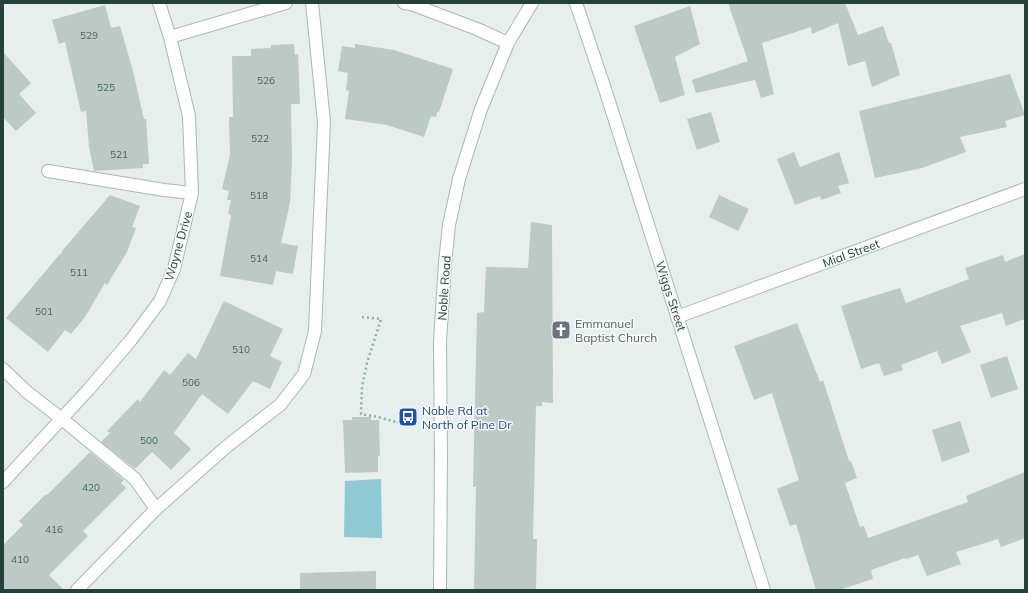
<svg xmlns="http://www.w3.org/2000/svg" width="1028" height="593" font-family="Mulish,sans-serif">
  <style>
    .water { fill: #8ec9d4 }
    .building { fill: #bbcac4 }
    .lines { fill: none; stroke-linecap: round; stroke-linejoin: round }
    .minor-casing { stroke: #a8b8b2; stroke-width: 14 }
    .path { stroke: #86b3a5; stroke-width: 2.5; stroke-dasharray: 2 3; stroke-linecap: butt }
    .minor { stroke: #fff; stroke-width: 12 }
    .labels { text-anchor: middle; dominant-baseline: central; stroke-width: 3; stroke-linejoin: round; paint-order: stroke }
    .number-label { font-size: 10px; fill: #4a645c }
    .street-label { font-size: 12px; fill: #24423a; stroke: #f7fbf9 }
    .worship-label { font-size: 12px; fill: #5b616d; stroke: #f7fbf9; text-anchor: start }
    .transit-label { font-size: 12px; fill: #164399; stroke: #f7fbf9; text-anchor: start }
  </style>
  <rect width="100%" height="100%" fill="#e6efeb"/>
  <path class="water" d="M 381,479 L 382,538 L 344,537 L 345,481 Z"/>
  <path class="building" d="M 728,3 L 845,3 L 858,35 L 883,26 L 889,43 L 891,43 L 900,75 L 872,87 L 865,61 L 848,66 L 838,23 L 812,34 L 811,27 L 762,43 L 774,94 L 761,98 L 755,80 L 696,93 L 692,80 L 748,61 Z
    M 105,5 L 111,28 L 120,26 L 133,71 L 144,119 L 146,119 L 149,164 L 143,164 L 143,168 L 94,171 L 89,147 L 86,111 L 81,112 L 65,42 L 59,44 L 52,20 Z
    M 690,6 L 700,44 L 675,57 L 685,95 L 660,103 L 634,26 Z
    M 294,44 L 295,55 L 298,54 L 300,104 L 291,104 L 292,160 L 290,203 L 281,243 L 298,246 L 293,274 L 276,271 L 273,285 L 220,276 L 231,215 L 228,214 L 231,200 L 227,200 L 229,191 L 222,189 L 230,155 L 229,117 L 233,117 L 232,56 L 251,56 L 251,49 L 271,48 L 271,45 Z
    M 355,44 L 394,50 L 453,69 L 439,112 L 437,112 L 436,117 L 431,116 L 424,137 L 387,125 L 345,119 L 349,91 L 346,90 L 348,73 L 338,71 L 342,46 L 355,48 Z
    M 3,52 L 31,83 L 19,94 L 36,113 L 16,131 L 3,117 Z
    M 1010,74 L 1025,115 L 1005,121 L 1007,127 L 960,137 L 966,152 L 922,168 L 875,178 L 859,111 Z
    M 711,112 L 720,142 L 697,150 L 687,119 Z
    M 794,152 L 800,167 L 839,152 L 849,183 L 838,186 L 841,193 L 821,200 L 820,196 L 795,205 L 777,159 Z
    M 110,195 L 140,206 L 132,227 L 136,228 L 127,252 L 107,285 L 105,283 L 85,317 L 71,334 L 65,330 L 48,352 L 6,318 L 60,254 L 61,255 L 62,251 Z
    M 719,195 L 749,209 L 738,231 L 709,217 Z
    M 531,222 L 552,225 L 553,403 L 542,402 L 542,406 L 536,406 L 533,539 L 537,539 L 536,590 L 474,590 L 476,487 L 473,487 L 477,313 L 484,312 L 486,267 L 528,268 Z
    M 1025,254 L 1025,319 L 1006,326 L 1002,313 L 960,326 L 971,352 L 942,364 L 937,351 L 901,365 L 903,370 L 884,376 L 879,363 L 861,369 L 841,306 L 900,288 L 906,303 L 969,279 L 965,268 L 1003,255 L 1005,262 Z
    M 224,301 L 283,329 L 270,356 L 282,362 L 270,389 L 253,381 L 228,414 L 202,394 L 174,433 L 191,449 L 171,470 L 152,452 L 135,469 L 101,442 L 110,433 L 107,431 L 138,399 L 140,402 L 164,370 L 170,375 L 188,353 L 196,359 Z
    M 797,323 L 820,382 L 823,380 L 849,461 L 851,461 L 857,478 L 845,483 L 860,527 L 864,526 L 868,538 L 968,502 L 966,496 L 1025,472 L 1025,538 L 1001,547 L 998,539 L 956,552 L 961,564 L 927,576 L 918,555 L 906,559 L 905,558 L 871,570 L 873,579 L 839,590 L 816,590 L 796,524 L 790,526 L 777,489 L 799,480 L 772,393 L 754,400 L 734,346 Z
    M 1007,356 L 1018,389 L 991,398 L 980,365 Z
    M 352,417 L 371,417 L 371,420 L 379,420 L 380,456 L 378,456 L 378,472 L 345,473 L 343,420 L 352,420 Z
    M 960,421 L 970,452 L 942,462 L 932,430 Z
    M 90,452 L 124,480 L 121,483 L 126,488 L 83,531 L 88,536 L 49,575 L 64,590 L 3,590 L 3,545 L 23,525 L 19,521 L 46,494 L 47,495 Z
    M 376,571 L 376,590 L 300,590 L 300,573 Z"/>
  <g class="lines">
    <g class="minor-casing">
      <path id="minor" d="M 404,3 L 411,4 L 477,29 L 508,43
        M 576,3 L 605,89 L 764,590
        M 170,37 L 286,3
        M 48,171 L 164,190 L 192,193
        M 677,317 L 1025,189
        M 3,369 L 27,392 L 62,419 L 135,479 L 156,509
        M 3,482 L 89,389 L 131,340 L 160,301 L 174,269 L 192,193 L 189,116 L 170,37 L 159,3
        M 77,590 L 156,509 L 226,447 L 280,405 L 304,374 L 315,331 L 324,122 L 312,3
        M 440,590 L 441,455 L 440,342 L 445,263 L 449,225 L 459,179 L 481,109 L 508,43 L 532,3"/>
    </g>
    <path class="path" d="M 362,317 L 381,319 L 367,363 L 362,387 L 361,414 L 378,417 L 392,421 L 418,424"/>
    <use href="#minor" class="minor"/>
  </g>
  <defs>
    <g id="church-square" transform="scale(1)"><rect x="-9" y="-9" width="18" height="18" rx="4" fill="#6b7280" stroke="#f7fbf9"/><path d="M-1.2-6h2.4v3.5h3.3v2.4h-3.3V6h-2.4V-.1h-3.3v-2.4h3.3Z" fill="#fff"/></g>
    <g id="bus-square" transform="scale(1)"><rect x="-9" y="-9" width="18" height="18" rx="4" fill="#1a4fb4" stroke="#f7fbf9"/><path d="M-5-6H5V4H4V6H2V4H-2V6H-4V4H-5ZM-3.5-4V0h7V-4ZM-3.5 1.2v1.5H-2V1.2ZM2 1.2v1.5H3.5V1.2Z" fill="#fff"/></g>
  </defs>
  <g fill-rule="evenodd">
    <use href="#church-square" x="561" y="330"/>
    <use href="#bus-square" x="408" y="417"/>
  </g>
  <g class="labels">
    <g class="number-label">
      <text x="89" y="35">529</text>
      <text x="266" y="80">526</text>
      <text x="106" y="87">525</text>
      <text x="260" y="138">522</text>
      <text x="119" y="154">521</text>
      <text x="259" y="195">518</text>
      <text x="259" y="258">514</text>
      <text x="79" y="272">511</text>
      <text x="44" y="311">501</text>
      <text x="241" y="349">510</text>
      <text x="191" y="382">506</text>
      <text x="149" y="440">500</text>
      <text x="91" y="487">420</text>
      <text x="54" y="529">416</text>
      <text x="20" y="559">410</text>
    </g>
    <g class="street-label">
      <text transform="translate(178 246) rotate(-74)">Wayne Drive</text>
      <text transform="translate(851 253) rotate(-20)">Mial Street</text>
      <text transform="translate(444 288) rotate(-86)">Noble Road</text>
      <text transform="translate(671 296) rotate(72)">Wiggs Street</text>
    </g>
    <g class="worship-label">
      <text x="575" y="323">Emmanuel<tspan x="575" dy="14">Baptist Church</tspan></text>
    </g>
    <g class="transit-label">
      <text x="422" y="410">Noble Rd at<tspan x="422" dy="14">North of Pine Dr</tspan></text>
    </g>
  </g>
  <rect width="1028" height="593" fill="none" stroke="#24423a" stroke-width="8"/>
</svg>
